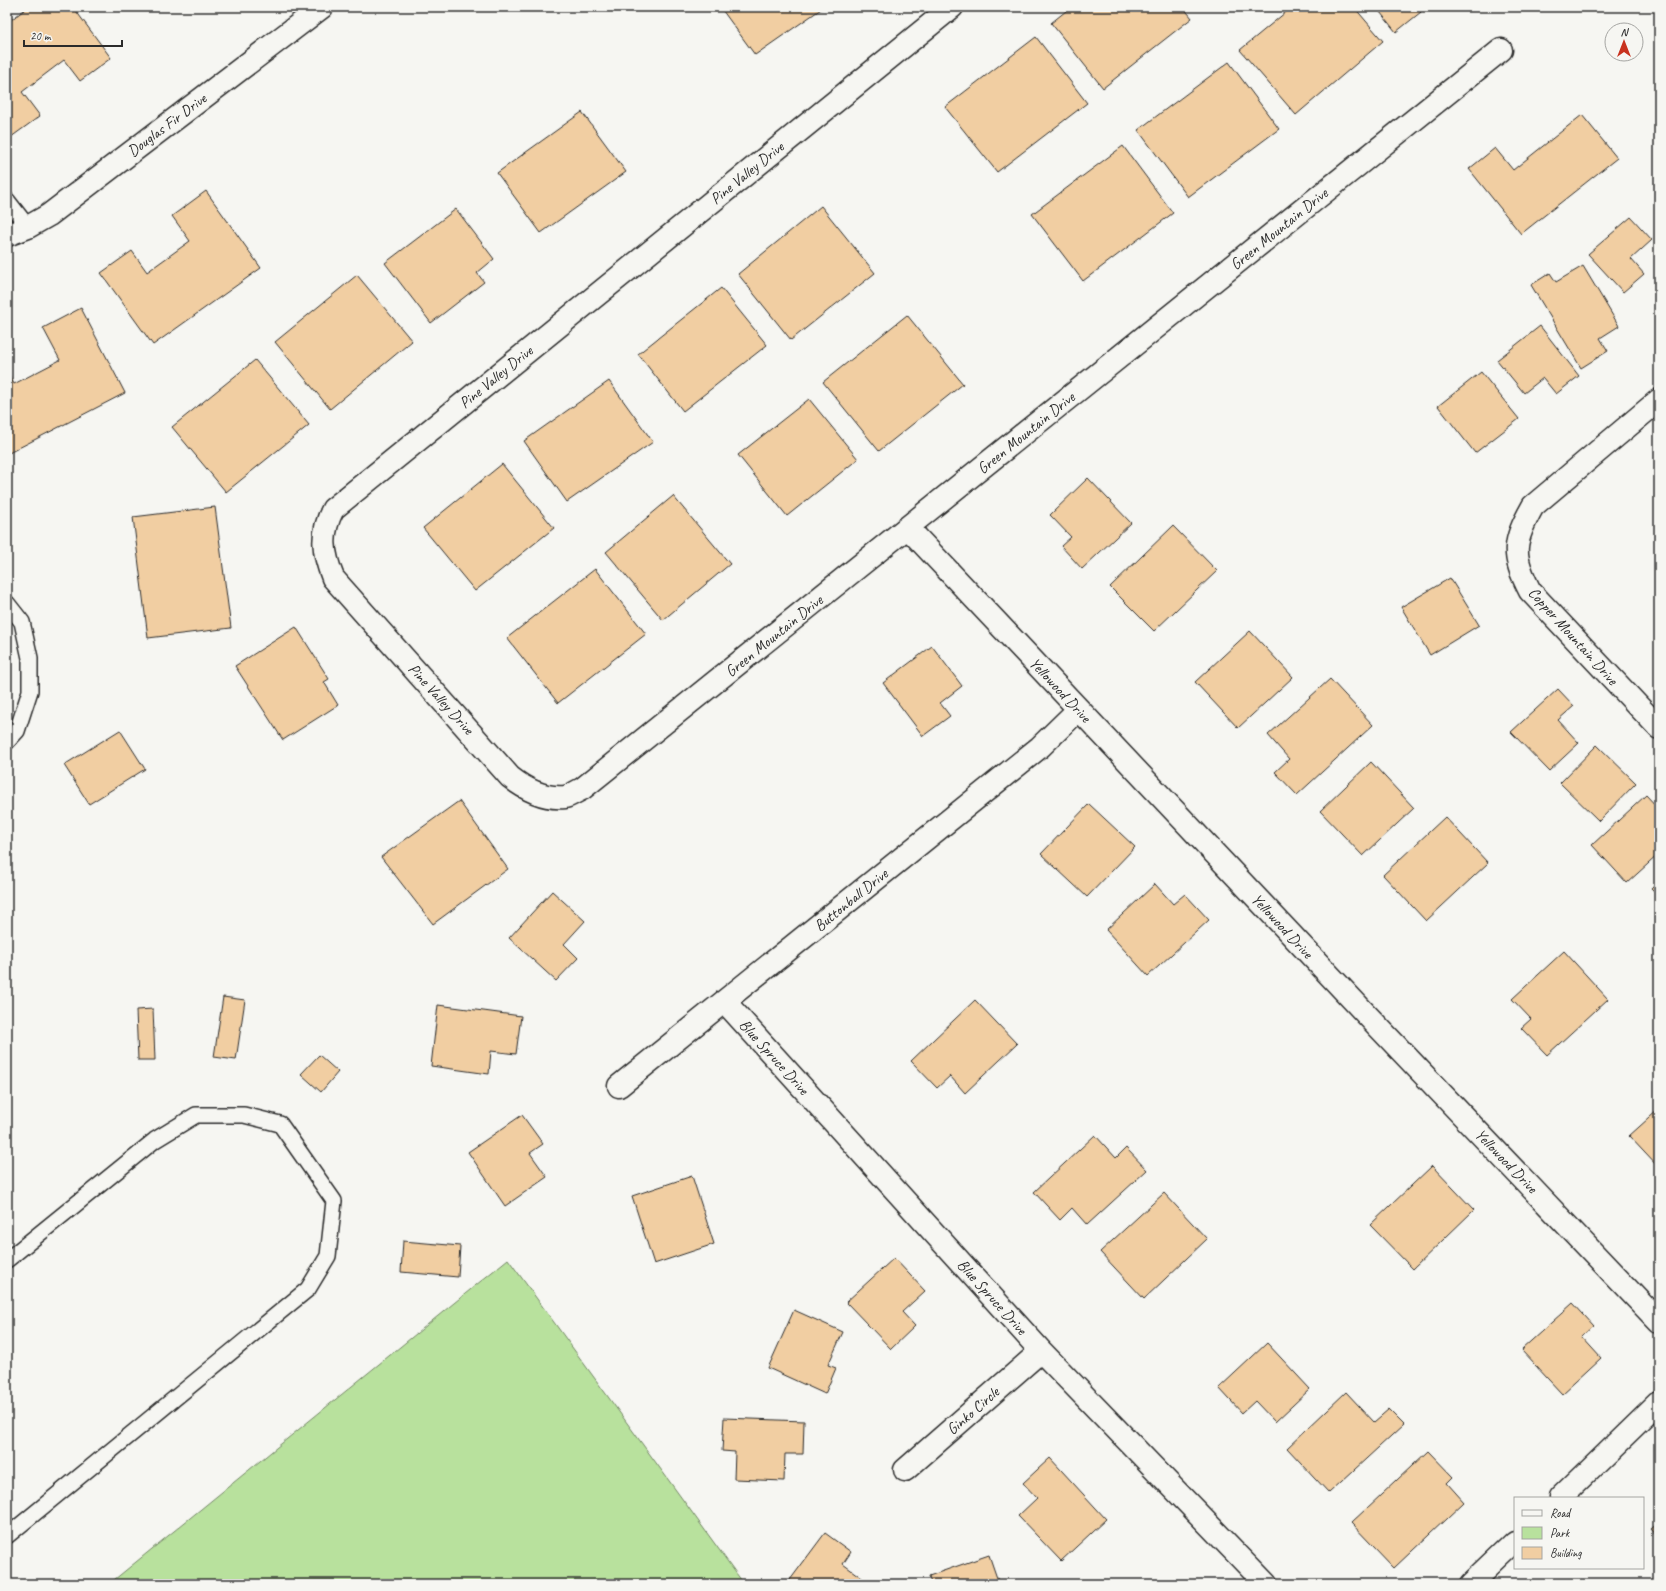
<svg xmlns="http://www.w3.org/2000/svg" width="1666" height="1591" font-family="Caveat,sans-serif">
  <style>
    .green { fill: #b8e19d; stroke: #728664 }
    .building { fill: #f1cea2; stroke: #2b2b2b }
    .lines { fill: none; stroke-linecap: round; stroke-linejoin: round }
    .service-casing { stroke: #2b2b2b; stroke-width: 18 }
    .minor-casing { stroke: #2b2b2b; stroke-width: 25 }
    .service { stroke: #f6f6f2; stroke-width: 15 }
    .minor { stroke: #f6f6f2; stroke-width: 22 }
    .labels { text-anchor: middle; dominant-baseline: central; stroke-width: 3; stroke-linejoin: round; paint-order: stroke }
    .street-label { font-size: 16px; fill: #2b2b2b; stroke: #f6f6f2 }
  </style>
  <rect width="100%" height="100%" fill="#f6f6f2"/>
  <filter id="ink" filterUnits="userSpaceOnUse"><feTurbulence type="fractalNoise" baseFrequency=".025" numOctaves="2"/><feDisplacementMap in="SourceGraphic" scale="8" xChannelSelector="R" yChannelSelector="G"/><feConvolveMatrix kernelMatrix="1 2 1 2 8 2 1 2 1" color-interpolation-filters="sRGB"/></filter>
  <g filter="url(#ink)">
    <path class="green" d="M 508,1259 L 744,1584 L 109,1584 Z"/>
    <path class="building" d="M 28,7 L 73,7 L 111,58 L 80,81 L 64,60 L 22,92 L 40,116 L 7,140 L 7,23 Z
      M 720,7 L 824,7 L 755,55 Z
      M 1071,7 L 1183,7 L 1192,18 L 1103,88 L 1051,23 Z
      M 1292,7 L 1354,7 L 1383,41 L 1296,115 L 1240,50 Z
      M 1376,7 L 1416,7 L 1421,12 L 1396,32 Z
      M 1036,37 L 1087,103 L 997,172 L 945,107 Z
      M 1229,62 L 1279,129 L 1188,197 L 1138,130 Z
      M 582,112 L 626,172 L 541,233 L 497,173 Z
      M 1582,115 L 1617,158 L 1521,234 L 1469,169 L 1495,148 L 1513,170 Z
      M 1123,146 L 1173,213 L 1083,281 L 1032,214 Z
      M 206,191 L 261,268 L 153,345 L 101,273 L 132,251 L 147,272 L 190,241 L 172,216 Z
      M 821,206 L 875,273 L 791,340 L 738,274 Z
      M 456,209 L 494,259 L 477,273 L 484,282 L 431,323 L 385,263 Z
      M 1631,217 L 1652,240 L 1631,259 L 1644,274 L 1623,292 L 1588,254 Z
      M 1583,266 L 1619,326 L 1600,338 L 1608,351 L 1581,368 L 1531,285 L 1550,273 L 1556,282 Z
      M 357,275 L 412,341 L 330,409 L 275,342 Z
      M 721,288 L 767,345 L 683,411 L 638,354 Z
      M 81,308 L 125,393 L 7,454 L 7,371 L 14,384 L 60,360 L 43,328 Z
      M 907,315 L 963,384 L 879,451 L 823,382 Z
      M 1540,326 L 1579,376 L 1556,394 L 1543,378 L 1524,393 L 1497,360 Z
      M 255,360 L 309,425 L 226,492 L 172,427 Z
      M 1481,372 L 1519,419 L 1475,453 L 1438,406 Z
      M 609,381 L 653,442 L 567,502 L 524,441 Z
      M 809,399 L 858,459 L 787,516 L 738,455 Z
      M 502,464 L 554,528 L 475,591 L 423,528 Z
      M 1088,478 L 1131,523 L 1082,569 L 1061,546 L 1071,537 L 1050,515 Z
      M 673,496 L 730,564 L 663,620 L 606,552 Z
      M 215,507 L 231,628 L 148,638 L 133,517 Z
      M 1173,526 L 1217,571 L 1154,631 L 1110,587 Z
      M 595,569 L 646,634 L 558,703 L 507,638 Z
      M 1450,578 L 1479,625 L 1430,655 L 1401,607 Z
      M 296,627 L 329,679 L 324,682 L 338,705 L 283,740 L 235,666 Z
      M 1250,631 L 1293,677 L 1238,728 L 1195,682 Z
      M 932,646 L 962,686 L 940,703 L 950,716 L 923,736 L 883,683 Z
      M 1330,679 L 1373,725 L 1297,795 L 1275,772 L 1289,759 L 1268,735 Z
      M 1558,689 L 1574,706 L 1558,720 L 1579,743 L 1549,771 L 1511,732 Z
      M 120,730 L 145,769 L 89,804 L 64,765 Z
      M 1597,745 L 1636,783 L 1599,821 L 1560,783 Z
      M 1371,762 L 1414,808 L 1363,856 L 1320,811 Z
      M 1646,795 L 1659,809 L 1659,854 L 1627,883 L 1592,845 Z
      M 459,801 L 508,869 L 433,924 L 381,857 Z
      M 1089,804 L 1135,847 L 1087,897 L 1041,854 Z
      M 1445,817 L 1488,863 L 1426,921 L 1383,875 Z
      M 1659,881 L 1659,897 L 1651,889 Z
      M 1155,884 L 1173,904 L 1185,894 L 1209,920 L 1148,976 L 1106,930 Z
      M 552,891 L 585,921 L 564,944 L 578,958 L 556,981 L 509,938 Z
      M 1564,951 L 1608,999 L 1547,1055 L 1521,1028 L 1531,1019 L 1512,999 Z
      M 223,997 L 245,1000 L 236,1060 L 214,1057 Z
      M 975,1000 L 1017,1044 L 965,1093 L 950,1076 L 937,1088 L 911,1061 Z
      M 438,1005 L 521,1016 L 516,1054 L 491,1051 L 489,1074 L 431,1066 Z
      M 153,1009 L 155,1060 L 138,1060 L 136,1010 Z
      M 319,1055 L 338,1072 L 321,1092 L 301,1074 Z
      M 1659,1109 L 1659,1168 L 1629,1136 Z
      M 522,1115 L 543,1144 L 530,1153 L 547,1177 L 505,1206 L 468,1152 Z
      M 1095,1135 L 1116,1158 L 1126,1148 L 1147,1170 L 1087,1225 L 1072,1208 L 1060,1220 L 1034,1192 Z
      M 1432,1166 L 1474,1210 L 1413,1269 L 1370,1225 Z
      M 692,1176 L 714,1244 L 654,1264 L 632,1196 Z
      M 1164,1193 L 1207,1239 L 1144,1299 L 1100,1252 Z
      M 403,1241 L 460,1246 L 458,1277 L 401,1272 Z
      M 894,1258 L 925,1291 L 902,1312 L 915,1326 L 891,1349 L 846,1302 Z
      M 1573,1303 L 1593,1325 L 1581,1336 L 1601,1358 L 1562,1394 L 1521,1350 Z
      M 794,1310 L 843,1332 L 828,1365 L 836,1368 L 825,1394 L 768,1368 Z
      M 1267,1343 L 1310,1389 L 1275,1422 L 1255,1401 L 1242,1413 L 1219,1388 Z
      M 1346,1392 L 1374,1422 L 1389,1409 L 1404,1424 L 1329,1493 L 1287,1448 Z
      M 724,1418 L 804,1421 L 803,1454 L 785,1454 L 784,1481 L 734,1479 L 735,1452 L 722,1451 Z
      M 1428,1451 L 1453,1477 L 1447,1483 L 1464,1502 L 1394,1568 L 1351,1523 Z
      M 1050,1458 L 1106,1519 L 1061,1561 L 1018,1516 L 1037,1498 L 1023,1483 Z
      M 1659,1522 L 1659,1536 L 1652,1528 Z
      M 825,1533 L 851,1552 L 843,1564 L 866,1581 L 864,1584 L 787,1584 Z
      M 989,1555 L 999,1584 L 931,1584 L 929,1576 Z"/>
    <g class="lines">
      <g class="service-casing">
        <path id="service" d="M 7,200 L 28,227
          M 7,603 L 22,622 L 30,658 L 30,691 L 17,731 L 7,742
          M 7,1260 L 155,1140 L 196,1115 L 244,1115 L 280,1124 L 334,1201 L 328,1256 L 308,1289 L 7,1536"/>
      </g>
      <g class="minor-casing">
        <path id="minor" d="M 952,7 L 333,509 C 320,534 323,553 333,578 L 510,777 C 525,789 545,799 565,797 C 570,796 577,791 582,789 L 1501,50
          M 7,235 L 28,227 L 49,215 L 322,7
          M 1659,400 L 1533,506 C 1513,542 1511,554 1530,591 L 1659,728
          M 908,528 L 1366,1014 L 1659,1322
          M 725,1002 L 1041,1351 L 1266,1584
          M 619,1086 L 1040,747 L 1078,710
          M 905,1470 L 1041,1351
          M 1560,1498 L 1659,1402
          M 1470,1584 L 1515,1541"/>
      </g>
      <use href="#service" class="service"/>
      <use href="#minor" class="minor"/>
    </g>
  </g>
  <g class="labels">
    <g class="street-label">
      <text transform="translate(167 125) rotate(-37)">Douglas Fir Drive</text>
      <text transform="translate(747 173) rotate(-39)">Pine Valley Drive</text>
      <text transform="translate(1279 229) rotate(-39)">Green Mountain Drive</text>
      <text transform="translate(496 377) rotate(-39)">Pine Valley Drive</text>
      <text transform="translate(1026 433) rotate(-39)">Green Mountain Drive</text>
      <text transform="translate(774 636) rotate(-39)">Green Mountain Drive</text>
      <text transform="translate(1573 636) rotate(48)">Copper Mountain Drive</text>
      <text transform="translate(1060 690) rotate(47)">Yellowood Drive</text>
      <text transform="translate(441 699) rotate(48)">Pine Valley Drive</text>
      <text transform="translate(851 900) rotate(-39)">Buttonball Drive</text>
      <text transform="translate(1282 926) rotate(47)">Yellowood Drive</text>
      <text transform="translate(774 1057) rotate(48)">Blue Spruce Drive</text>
      <text transform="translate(1506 1161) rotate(46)">Yellowood Drive</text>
      <text transform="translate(992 1297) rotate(48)">Blue Spruce Drive</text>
      <text transform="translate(973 1411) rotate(-41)">Ginko Circle</text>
    </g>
  </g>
  <rect width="1666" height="1591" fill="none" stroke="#f6f6f2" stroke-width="24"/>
  <rect x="12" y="12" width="1642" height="1567" fill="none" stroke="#2b2b2b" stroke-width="1.5" filter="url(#ink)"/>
  <rect x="1514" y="1497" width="130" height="72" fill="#f6f6f2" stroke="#a5a5a2"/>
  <rect x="1522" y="1510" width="20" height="6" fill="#f6f6f2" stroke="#a5a5a2"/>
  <text x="1550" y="1517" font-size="12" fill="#2b2b2b">Road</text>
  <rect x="1522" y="1527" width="20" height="12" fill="#b8e19d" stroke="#a5a5a2"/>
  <text x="1550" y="1537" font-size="12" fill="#2b2b2b">Park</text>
  <rect x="1522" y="1547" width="20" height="12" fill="#f1cea2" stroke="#a5a5a2"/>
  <text x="1550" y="1557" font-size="12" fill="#2b2b2b">Building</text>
  <g transform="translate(1624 42)"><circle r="19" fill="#f6f6f2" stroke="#a5a5a2"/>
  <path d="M0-3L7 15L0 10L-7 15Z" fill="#c8321e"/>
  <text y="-6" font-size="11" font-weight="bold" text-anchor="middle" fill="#2b2b2b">N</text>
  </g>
  <path d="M24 40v6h98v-6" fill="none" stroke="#2b2b2b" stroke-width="2"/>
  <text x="30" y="40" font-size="12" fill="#2b2b2b" stroke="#f6f6f2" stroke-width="3" paint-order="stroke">20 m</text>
</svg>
